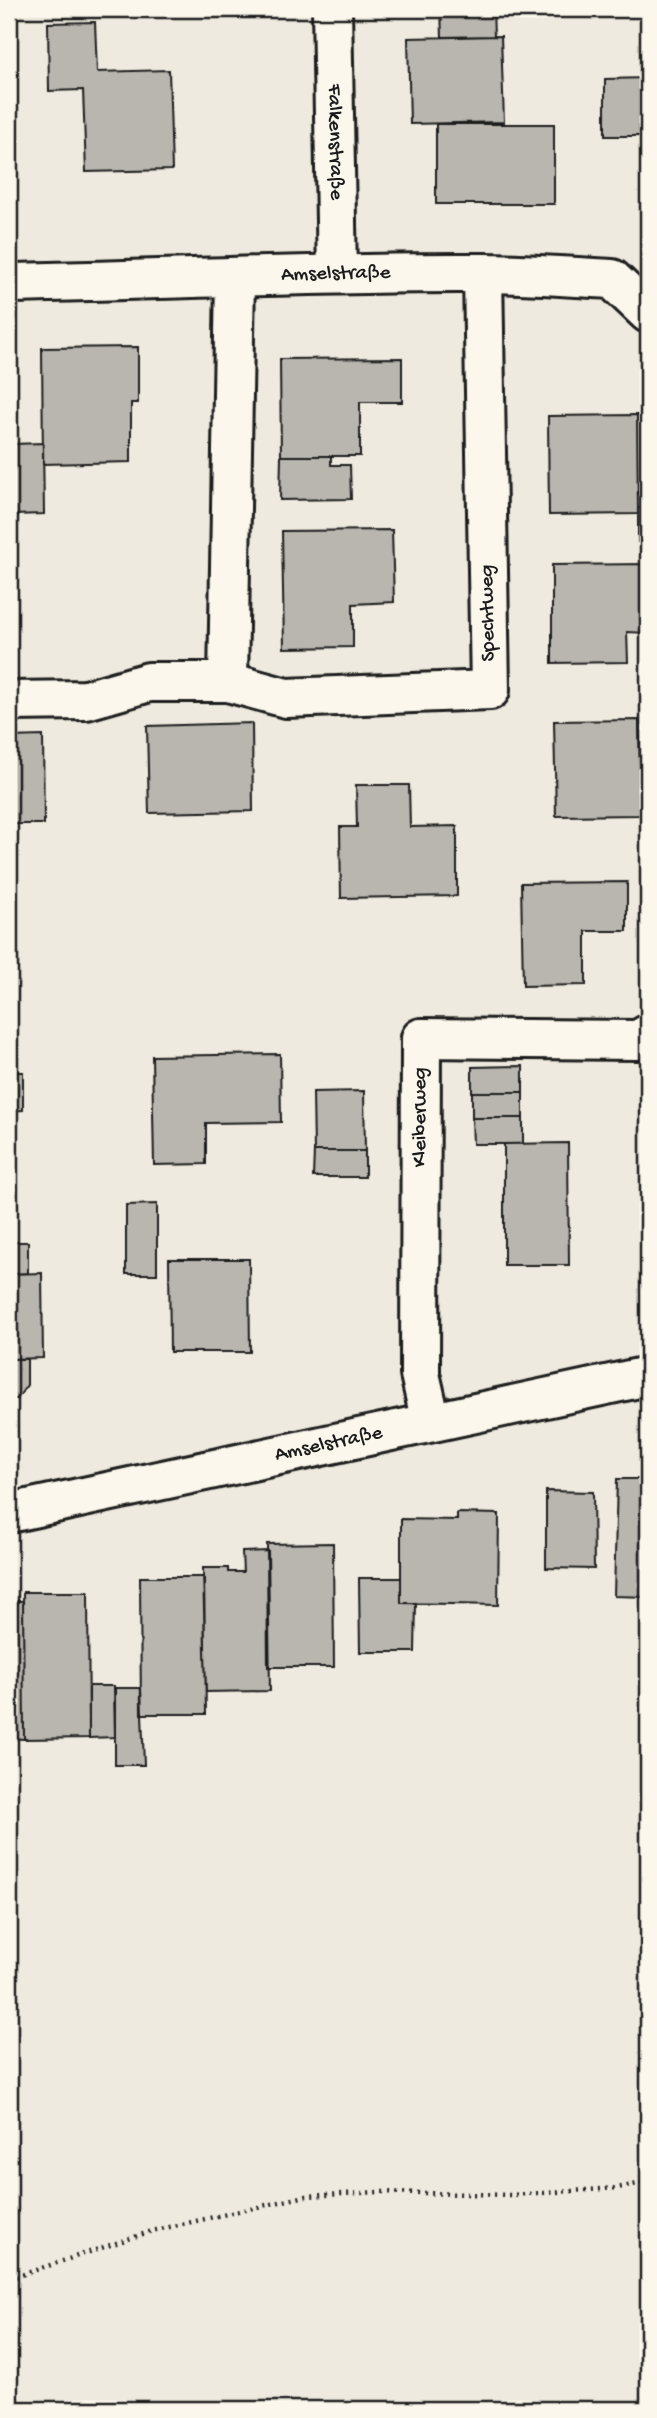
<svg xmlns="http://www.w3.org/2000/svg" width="657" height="2418" font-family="'Gochi Hand',sans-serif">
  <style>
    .building { fill: #b9b6af; stroke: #1c1c1c; stroke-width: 2 }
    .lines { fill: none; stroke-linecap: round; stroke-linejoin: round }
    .minor-casing { stroke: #1c1c1c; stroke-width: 44 }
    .path { stroke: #1c1c1c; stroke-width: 4.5; stroke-dasharray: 2 5; stroke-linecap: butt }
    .minor { stroke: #fbf7ec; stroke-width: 38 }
    .labels { text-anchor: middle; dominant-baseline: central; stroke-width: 7; stroke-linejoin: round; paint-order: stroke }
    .street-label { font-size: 21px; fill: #1c1c1c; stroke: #fbf7ec }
  </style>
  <rect width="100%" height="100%" fill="#eeeadf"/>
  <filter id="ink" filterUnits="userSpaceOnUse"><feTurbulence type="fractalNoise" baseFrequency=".0143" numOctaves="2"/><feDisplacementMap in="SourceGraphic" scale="14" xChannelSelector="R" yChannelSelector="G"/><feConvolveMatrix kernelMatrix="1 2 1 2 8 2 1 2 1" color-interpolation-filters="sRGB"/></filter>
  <g filter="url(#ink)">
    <path class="building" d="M 441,9 L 493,9 L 494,36 L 442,37 Z
      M 95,22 L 97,72 L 169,70 L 172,170 L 86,172 L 83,90 L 49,91 L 48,23 Z
      M 501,36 L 504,122 L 410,124 L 408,38 Z
      M 648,78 L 648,129 L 643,136 L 605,136 L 605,79 Z
      M 436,124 L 554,124 L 554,204 L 436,204 Z
      M 138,347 L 138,403 L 131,403 L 131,462 L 43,464 L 42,348 Z
      M 402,358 L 402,402 L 360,402 L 360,456 L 281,456 L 280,359 Z
      M 637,415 L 638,514 L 549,515 L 548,416 Z
      M 43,443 L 44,514 L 12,515 L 12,444 Z
      M 281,456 L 331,456 L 331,465 L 350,465 L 351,499 L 280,500 Z
      M 9,469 L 12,469 L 12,515 L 9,515 Z
      M 638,508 L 648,508 L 648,542 L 638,542 Z
      M 392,530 L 394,602 L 353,604 L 353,647 L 284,648 L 282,531 Z
      M 648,564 L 648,633 L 627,632 L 628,662 L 552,663 L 552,565 Z
      M 639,720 L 641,815 L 556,816 L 554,721 Z
      M 252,723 L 253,811 L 149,813 L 147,726 Z
      M 43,736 L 44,824 L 9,824 L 9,737 Z
      M 356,785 L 409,785 L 410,827 L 457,826 L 457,896 L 341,898 L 340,827 L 357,827 Z
      M 627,882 L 627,931 L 586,931 L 586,985 L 523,986 L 521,883 Z
      M 280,1054 L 281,1122 L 206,1123 L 206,1164 L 154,1165 L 152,1056 Z
      M 523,1066 L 523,1092 L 472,1092 L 472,1067 Z
      M 9,1072 L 23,1072 L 23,1110 L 9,1111 Z
      M 364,1091 L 365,1151 L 314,1151 L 313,1092 Z
      M 472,1092 L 523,1092 L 523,1118 L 472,1118 Z
      M 472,1118 L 523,1118 L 523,1144 L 473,1144 Z
      M 568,1143 L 569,1265 L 504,1265 L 504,1144 Z
      M 314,1151 L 365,1151 L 365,1177 L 313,1177 Z
      M 157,1204 L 157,1274 L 126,1274 L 126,1205 Z
      M 9,1242 L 28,1242 L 28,1273 L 9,1274 Z
      M 169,1259 L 249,1259 L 250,1352 L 170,1352 Z
      M 42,1273 L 43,1358 L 9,1359 L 9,1274 Z
      M 9,1359 L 27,1359 L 27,1385 L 17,1399 L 9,1399 Z
      M 617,1479 L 648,1479 L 648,1597 L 614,1596 Z
      M 546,1491 L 593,1492 L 594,1569 L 546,1568 Z
      M 457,1513 L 499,1514 L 498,1605 L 401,1603 L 401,1519 L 457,1520 Z
      M 333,1543 L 334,1667 L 268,1667 L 267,1544 Z
      M 268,1551 L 270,1691 L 206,1692 L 203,1568 L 228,1568 L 228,1572 L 243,1572 L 242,1552 Z
      M 140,1577 L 204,1577 L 206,1714 L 141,1714 Z
      M 359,1578 L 401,1578 L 401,1603 L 416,1603 L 415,1652 L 360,1652 Z
      M 23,1592 L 88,1592 L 89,1738 L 24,1739 Z
      M 9,1601 L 23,1601 L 24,1739 L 9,1738 Z
      M 89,1686 L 114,1686 L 115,1737 L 89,1738 Z
      M 115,1688 L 141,1688 L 144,1765 L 115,1765 Z"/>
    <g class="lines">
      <g class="minor-casing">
        <g id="minor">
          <path id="s1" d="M 332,9 L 337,274"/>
          <path id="s2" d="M 9,283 C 166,280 323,272 480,273 C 524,273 568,277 612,279 L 648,313"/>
          <path d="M 228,682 L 235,278"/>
          <path d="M 9,701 L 86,700 L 149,682 L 228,682 L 286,698 L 490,690 L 483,273"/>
          <path id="s3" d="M 431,1422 L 420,1374 L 421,1038 L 638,1040 L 648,1034"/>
          <path id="s4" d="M 9,1513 L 648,1376"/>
        </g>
      </g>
      <path class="path" d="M 9,2279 L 152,2231 L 306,2196 L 379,2192 L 511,2195 L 617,2188 L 648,2182"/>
      <use href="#minor" class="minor"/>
    </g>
  </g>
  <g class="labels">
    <g class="street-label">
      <text stroke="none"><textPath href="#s1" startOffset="133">Falkenstraße</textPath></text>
      <text stroke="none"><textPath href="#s2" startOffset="327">Amselstraße</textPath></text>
      <text transform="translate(489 613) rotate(-91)">Spechtweg</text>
      <text stroke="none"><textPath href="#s3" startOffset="306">Kleiberweg</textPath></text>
      <text stroke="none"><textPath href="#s4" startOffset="327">Amselstraße</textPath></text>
    </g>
  </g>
  <rect width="657" height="2418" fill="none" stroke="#fbf7ec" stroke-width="35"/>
  <rect x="18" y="18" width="622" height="2383" fill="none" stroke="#1c1c1c" stroke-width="2.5" filter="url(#ink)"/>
</svg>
